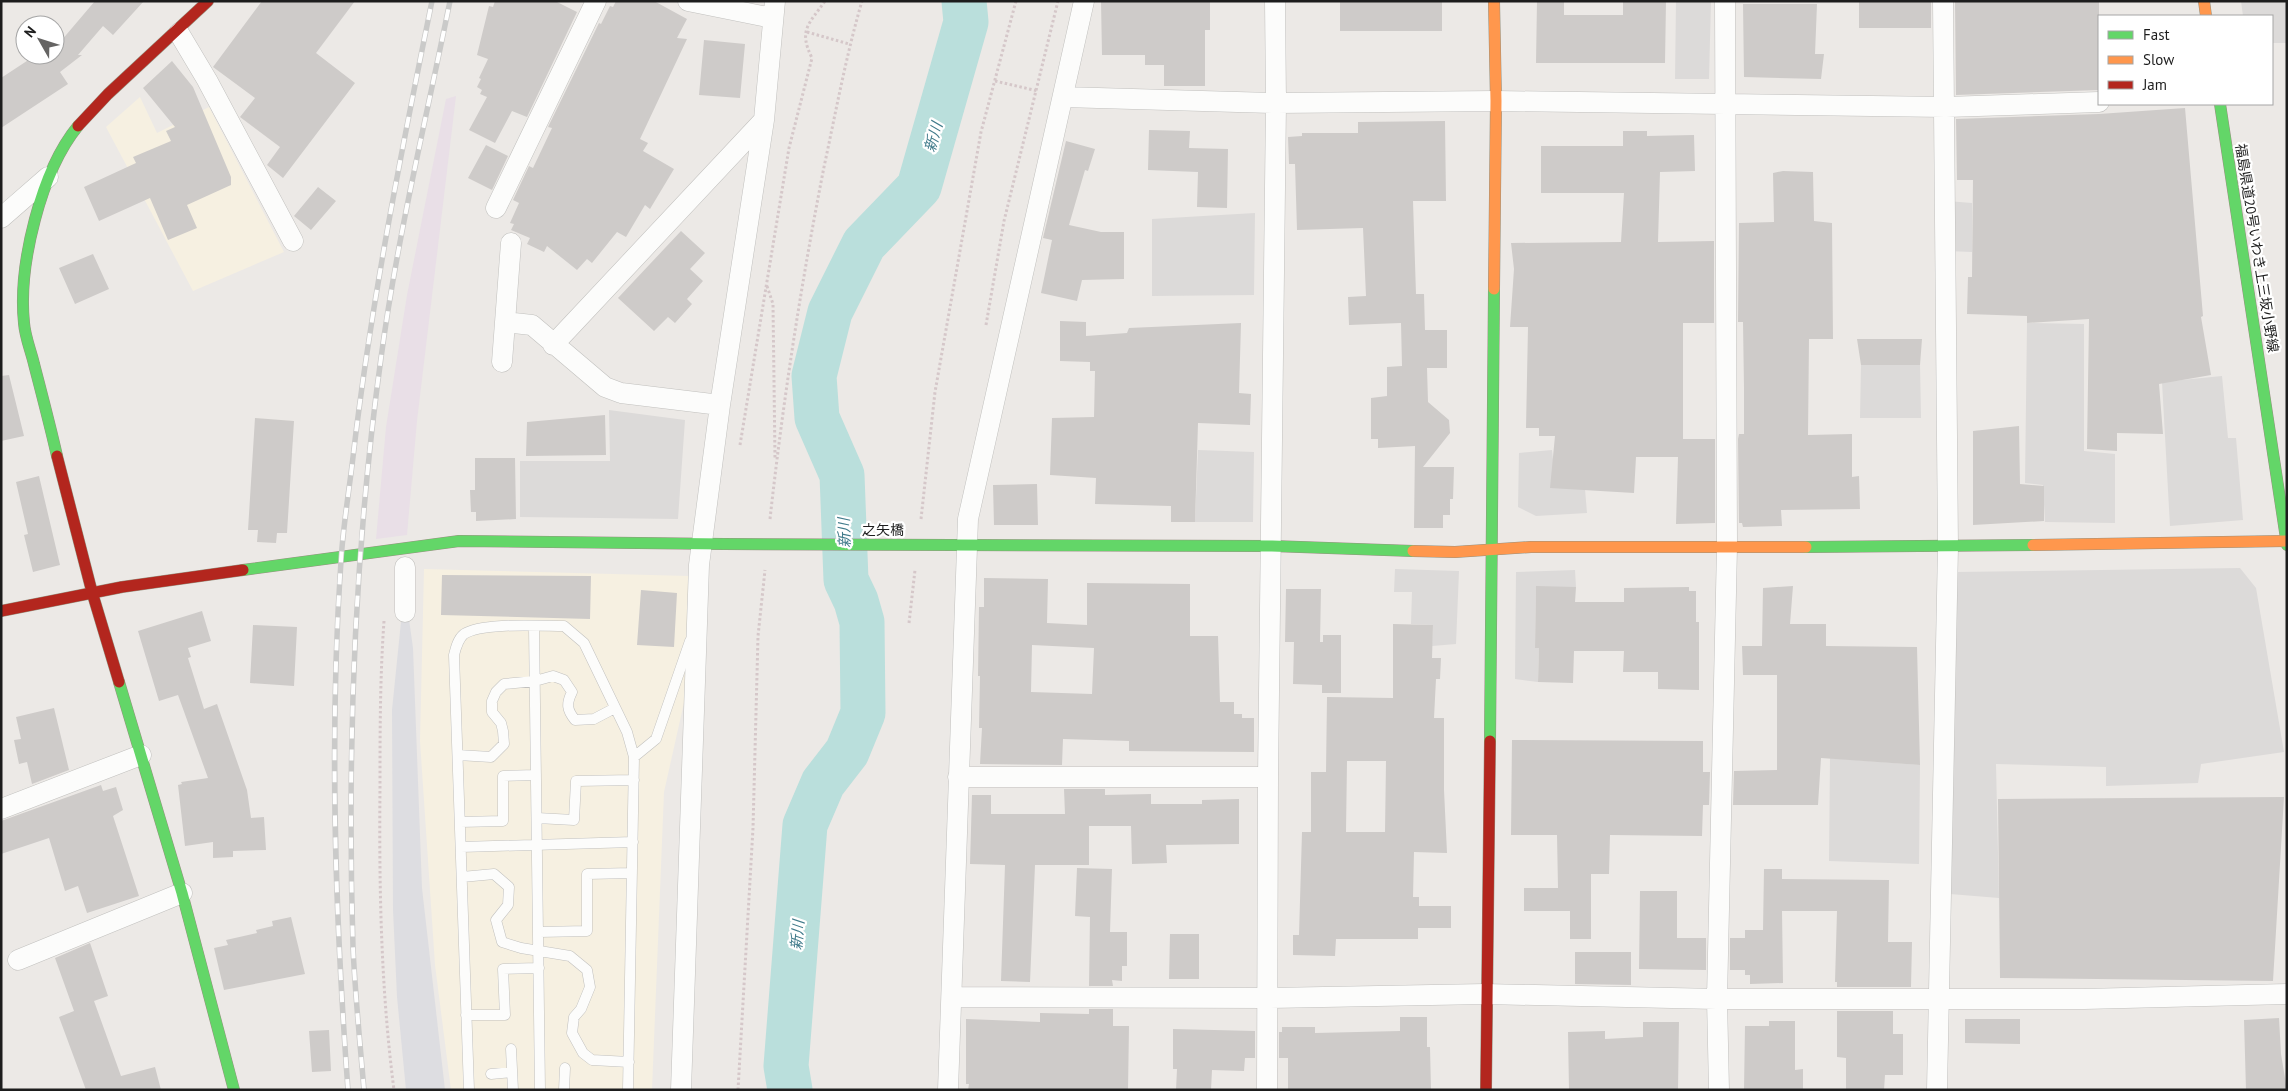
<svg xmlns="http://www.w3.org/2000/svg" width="2288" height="1091" font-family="'PT Sans','Noto Sans JP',sans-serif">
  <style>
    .industrial { fill: #e9dfe7 }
    .education { fill: #f6f0e1 }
    .parking { fill: #dcdad9 }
    .plaza { fill: #dddde1 }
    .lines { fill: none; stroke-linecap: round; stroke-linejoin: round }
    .river { stroke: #badfdc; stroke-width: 45 }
    .building { fill: #cecbc9; fill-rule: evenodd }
    .lane-casing { stroke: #c1c0be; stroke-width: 11 }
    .street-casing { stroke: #c1c0be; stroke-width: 21 }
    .fast-casing { stroke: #96917f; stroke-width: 12 }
    .slow-casing { stroke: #96917f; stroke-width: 12 }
    .jam-casing { stroke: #96917f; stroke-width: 12 }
    .path { stroke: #d5c7c9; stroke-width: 3; stroke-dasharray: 2.5 2.5; stroke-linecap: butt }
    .lane { stroke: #fcfcfb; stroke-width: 10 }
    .street { stroke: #fcfcfb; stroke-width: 20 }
    .fast { stroke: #63d668; stroke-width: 11 }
    .slow { stroke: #ff974d; stroke-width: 11 }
    .jam { stroke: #b3261e; stroke-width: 11 }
    .rail-casing { stroke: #cacac9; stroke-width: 5.5 }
    .rail { stroke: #fff; stroke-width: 4; stroke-dasharray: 11; stroke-linecap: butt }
    .fast-bridge-casing { stroke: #96917f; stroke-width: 12; stroke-linecap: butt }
    .fast-bridge { stroke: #63d668; stroke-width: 11 }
    .labels { text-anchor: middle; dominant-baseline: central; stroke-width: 4.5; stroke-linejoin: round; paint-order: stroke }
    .street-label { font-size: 14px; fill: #1d1d1d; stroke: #fff }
    .water-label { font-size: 15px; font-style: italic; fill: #417b8b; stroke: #fff }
  </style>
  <rect width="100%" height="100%" fill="#ece9e6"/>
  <path class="industrial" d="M 456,96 L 417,421 L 407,535 L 376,539 L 386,427 L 407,295 L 446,99 Z"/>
  <path class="education" d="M 140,97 L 157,133 L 209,107 L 284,252 L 193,291 L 106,127 Z
    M 424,569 L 689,576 L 692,667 L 664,792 L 652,1090 L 451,1090 L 435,965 L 420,741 Z"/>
  <path class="parking" d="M 1676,1 L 1711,1 L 1709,79 L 1675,79 Z
    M 2241,1 L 2287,1 L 2287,43 L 2272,43 L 2272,16 L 2243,16 Z
    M 1947,201 L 1972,203 L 1972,252 L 1947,251 Z
    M 1255,213 L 1254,295 L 1152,296 L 1152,219 Z
    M 2027,323 L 2084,324 L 2084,451 L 2115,454 L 2115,523 L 2045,522 L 2043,485 L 2025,483 Z
    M 1861,365 L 1920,365 L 1921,418 L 1860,418 Z
    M 2222,376 L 2228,438 L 2236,438 L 2243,520 L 2170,526 L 2162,382 Z
    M 609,410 L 685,420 L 678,519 L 520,517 L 520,461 L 610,461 Z
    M 1198,450 L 1254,452 L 1253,522 L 1195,522 Z
    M 1552,450 L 1553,460 L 1585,489 L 1587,513 L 1536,516 L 1518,507 L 1519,453 Z
    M 2240,568 L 2256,588 L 2284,752 L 2201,764 L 2198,783 L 2106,786 L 2106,767 L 1996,764 L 1999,898 L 1950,894 L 1955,572 Z
    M 1395,569 L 1459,571 L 1456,644 L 1432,646 L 1433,625 L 1411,624 L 1412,592 L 1394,592 Z
    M 1575,570 L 1576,587 L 1536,587 L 1535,647 L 1539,648 L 1538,682 L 1515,679 L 1516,572 Z
    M 1830,758 L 1920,765 L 1919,864 L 1829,861 Z"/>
  <path class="plaza" d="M 402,612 L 408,612 L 413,648 L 422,888 L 445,1090 L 406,1090 L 397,997 L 393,910 L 392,710 Z"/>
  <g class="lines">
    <path class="river" d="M 790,1090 L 786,1066 L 805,825 L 823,783 L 847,752 L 863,713 L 862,622 L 856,601 L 846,580 L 842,475 L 817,418 L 814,376 L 830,312 L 864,244 L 919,187 L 966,22 L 964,1"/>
  </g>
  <path class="building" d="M 95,1 L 144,1 L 113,35 L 103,26 L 78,55 L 82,55 L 60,72 L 68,84 L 1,128 L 1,78 L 36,55 L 55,55 L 55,48 Z
    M 262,1 L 355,1 L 316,53 L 355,83 L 283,178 L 267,165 L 280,147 L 240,117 L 255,98 L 213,67 Z
    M 495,1 L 555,1 L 577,12 L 527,117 L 512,111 L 495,143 L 469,130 L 487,97 L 480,94 L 482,90 L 477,87 L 481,79 L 479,78 L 488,59 L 477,55 L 489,6 L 493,7 Z
    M 616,1 L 654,1 L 687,19 L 677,38 L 687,39 L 640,139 L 648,143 L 643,151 L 674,169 L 650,209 L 645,205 L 626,237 L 617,232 L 592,263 L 587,259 L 577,270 L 547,246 L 544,252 L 527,244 L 530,238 L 511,230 L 514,224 L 510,223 L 519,203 L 513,200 L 529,166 L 533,168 L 552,128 L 548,127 L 599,23 L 601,24 L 610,6 L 613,7 Z
    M 1101,1 L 1210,1 L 1210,30 L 1205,30 L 1205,86 L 1164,86 L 1164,65 L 1145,65 L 1145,55 L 1102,55 Z
    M 1340,1 L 1442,1 L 1442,31 L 1340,31 Z
    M 1537,1 L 1564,1 L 1564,15 L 1623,15 L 1623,1 L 1666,1 L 1665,63 L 1536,63 Z
    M 1859,1 L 1931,1 L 1931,28 L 1859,28 Z
    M 1955,1 L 2099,1 L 2099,90 L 1956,95 Z
    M 1743,4 L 1817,4 L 1815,54 L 1824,54 L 1821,79 L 1744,77 Z
    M 704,40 L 745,44 L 740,98 L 699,95 Z
    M 172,61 L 193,87 L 231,177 L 231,185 L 187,205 L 197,228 L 168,240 L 150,198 L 99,221 L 84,187 L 136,163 L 133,157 L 171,141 L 166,131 L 175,127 L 143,88 Z
    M 2185,108 L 2203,316 L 2201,317 L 2211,375 L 2159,384 L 2163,434 L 2117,433 L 2117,451 L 2087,449 L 2089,319 L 2027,323 L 2027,316 L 1967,314 L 1968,277 L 1972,277 L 1973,180 L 1957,180 L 1956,119 L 2099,114 Z
    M 1445,121 L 1446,201 L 1413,201 L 1416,294 L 1424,294 L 1425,330 L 1447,330 L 1447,368 L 1427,368 L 1428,402 L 1449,420 L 1450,433 L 1423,467 L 1454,467 L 1453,499 L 1450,499 L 1450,515 L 1443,515 L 1443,528 L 1414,528 L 1415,446 L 1378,448 L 1378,439 L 1371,439 L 1371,398 L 1387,396 L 1387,367 L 1402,366 L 1401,323 L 1349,325 L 1348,297 L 1366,296 L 1363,228 L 1297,230 L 1295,164 L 1289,164 L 1288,137 L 1302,136 L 1302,133 L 1358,133 L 1358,122 Z
    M 1149,130 L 1190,131 L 1189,148 L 1228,149 L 1227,208 L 1197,207 L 1198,172 L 1148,170 Z
    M 1623,131 L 1647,131 L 1647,136 L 1694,135 L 1695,171 L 1660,172 L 1658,242 L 1714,241 L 1714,323 L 1683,323 L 1683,439 L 1715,439 L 1715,523 L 1676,524 L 1678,457 L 1636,457 L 1634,493 L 1550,488 L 1555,436 L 1539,436 L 1539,428 L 1526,428 L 1528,327 L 1510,327 L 1514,269 L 1511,243 L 1621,242 L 1624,193 L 1541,193 L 1541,146 L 1623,146 Z
    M 1066,141 L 1095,149 L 1088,171 L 1085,170 L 1069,225 L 1101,232 L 1124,232 L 1124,279 L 1082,280 L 1077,301 L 1041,293 L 1052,240 L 1043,238 Z
    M 486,145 L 508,156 L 492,190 L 468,178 Z
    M 1783,171 L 1813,172 L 1814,221 L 1832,223 L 1833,339 L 1809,339 L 1808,435 L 1852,434 L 1852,477 L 1859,476 L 1860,509 L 1781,510 L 1782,526 L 1743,527 L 1742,523 L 1739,523 L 1738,439 L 1739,434 L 1744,434 L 1744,388 L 1743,322 L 1738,322 L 1739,223 L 1774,222 L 1773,173 Z
    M 318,187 L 336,201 L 311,230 L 294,216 Z
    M 681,231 L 705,253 L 690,269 L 703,281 L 687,299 L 692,304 L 675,323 L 668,317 L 654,331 L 618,298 Z
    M 93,254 L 109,289 L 75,304 L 59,268 Z
    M 1060,321 L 1086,322 L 1086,336 L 1127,333 L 1129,328 L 1241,323 L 1239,393 L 1251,394 L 1250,425 L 1198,423 L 1195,522 L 1171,522 L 1171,506 L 1095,504 L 1096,478 L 1050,475 L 1052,418 L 1094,417 L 1095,371 L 1090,371 L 1090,362 L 1060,361 Z
    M 1857,339 L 1922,339 L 1920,365 L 1861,365 Z
    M 9,375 L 24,436 L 1,441 L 1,376 Z
    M 605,415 L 606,455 L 526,456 L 527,422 Z
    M 255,418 L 294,421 L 287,533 L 277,533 L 276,543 L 257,542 L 258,530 L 248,530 Z
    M 2019,426 L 2020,484 L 2044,486 L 2044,521 L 1973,525 L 1973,431 Z
    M 475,458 L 515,458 L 516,519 L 476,521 L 476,512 L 471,512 L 470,490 L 475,490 Z
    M 39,476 L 60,565 L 33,572 L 24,535 L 28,534 L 16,482 Z
    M 1037,484 L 1038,525 L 994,525 L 993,485 Z
    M 442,575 L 591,576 L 590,619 L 441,615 Z
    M 984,578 L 1048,579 L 1047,623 L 1087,625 L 1087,583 L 1190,584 L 1190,636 L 1218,636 L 1220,702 L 1234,702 L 1234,714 L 1242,714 L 1242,718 L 1254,718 L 1254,752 L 1129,751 L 1129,741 L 1063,739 L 1062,765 L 980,764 L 982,728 L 979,728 L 980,676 L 978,676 L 979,607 L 984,607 ZM 1032,645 L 1094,648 L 1092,694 L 1031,692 Z
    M 1536,586 L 1576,587 L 1575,602 L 1624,602 L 1624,588 L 1689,587 L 1689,591 L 1696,591 L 1696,622 L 1699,622 L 1699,690 L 1658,689 L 1658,672 L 1623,672 L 1624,651 L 1574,651 L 1573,683 L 1538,682 L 1539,648 L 1535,648 Z
    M 1793,586 L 1790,624 L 1826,624 L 1826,646 L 1917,647 L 1920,765 L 1821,758 L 1818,805 L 1733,805 L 1734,771 L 1777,770 L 1777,675 L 1743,675 L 1742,646 L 1762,646 L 1763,588 Z
    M 1286,589 L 1321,589 L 1320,642 L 1323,642 L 1323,635 L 1341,635 L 1341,693 L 1322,693 L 1322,685 L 1293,684 L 1294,642 L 1285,642 Z
    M 641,590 L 677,593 L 674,647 L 637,645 Z
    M 202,611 L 211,641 L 188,648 L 191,657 L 188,658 L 204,709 L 217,704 L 247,790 L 251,818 L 264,817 L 266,850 L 233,851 L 233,857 L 213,858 L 213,842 L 185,846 L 178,785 L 182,784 L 181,782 L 208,778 L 178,695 L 159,701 L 138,631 Z
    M 1393,624 L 1433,625 L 1432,658 L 1441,658 L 1440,679 L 1436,679 L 1434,718 L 1444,718 L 1444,790 L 1447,853 L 1414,852 L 1413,897 L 1419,897 L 1419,906 L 1451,906 L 1451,928 L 1418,928 L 1418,939 L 1336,939 L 1335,956 L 1293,955 L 1293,935 L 1299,935 L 1302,832 L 1311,832 L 1311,772 L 1326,772 L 1327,697 L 1393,698 ZM 1347,761 L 1386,761 L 1385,832 L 1346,832 Z
    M 253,625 L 297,627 L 294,686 L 250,683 Z
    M 54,708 L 69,770 L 32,784 L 27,762 L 19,764 L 14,740 L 21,739 L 16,717 Z
    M 1512,740 L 1703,741 L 1703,772 L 1710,772 L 1709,805 L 1703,805 L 1702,836 L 1610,835 L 1609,874 L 1591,874 L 1591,939 L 1570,939 L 1570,911 L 1524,911 L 1524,888 L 1558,888 L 1557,835 L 1511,835 Z
    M 101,785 L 103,791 L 116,787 L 123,810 L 113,816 L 139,896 L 87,913 L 78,886 L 65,891 L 49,838 L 1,854 L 1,821 Z
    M 1064,789 L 1105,789 L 1105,795 L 1151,794 L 1151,804 L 1202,804 L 1202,800 L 1239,799 L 1239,844 L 1166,845 L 1167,863 L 1132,864 L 1131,826 L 1089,826 L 1089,865 L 1035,865 L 1030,982 L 1001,981 L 1005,865 L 970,864 L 972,795 L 991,795 L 991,814 L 1065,814 Z
    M 2284,797 L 2273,981 L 2000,978 L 1998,799 Z
    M 1077,868 L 1112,869 L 1110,932 L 1127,932 L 1127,966 L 1122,966 L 1122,981 L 1112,980 L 1113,986 L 1089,986 L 1090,917 L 1075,916 Z
    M 1764,869 L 1782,869 L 1782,879 L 1889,880 L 1888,942 L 1912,942 L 1911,987 L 1837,987 L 1837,982 L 1835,982 L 1837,911 L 1782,911 L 1783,983 L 1750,984 L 1750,975 L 1745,975 L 1745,970 L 1730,970 L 1730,938 L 1745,938 L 1745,930 L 1763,930 Z
    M 1640,891 L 1677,891 L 1677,938 L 1706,938 L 1706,970 L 1639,969 Z
    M 291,917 L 305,974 L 224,990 L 214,948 L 228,945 L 226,940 L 257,933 L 256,930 L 273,926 L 272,921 Z
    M 1170,934 L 1199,934 L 1199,979 L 1169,979 Z
    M 90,943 L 108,996 L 94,1001 L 121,1076 L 155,1067 L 161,1090 L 86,1090 L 59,1017 L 74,1011 L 55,958 Z
    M 1575,952 L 1631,952 L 1631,985 L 1575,984 Z
    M 1089,1009 L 1113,1009 L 1113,1026 L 1129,1026 L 1128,1090 L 968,1090 L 969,1084 L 966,1084 L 966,1019 L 1040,1022 L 1040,1013 L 1089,1014 Z
    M 1837,1011 L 1893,1011 L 1893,1034 L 1903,1034 L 1903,1075 L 1885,1075 L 1884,1090 L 1846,1090 L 1846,1058 L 1837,1057 Z
    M 1400,1017 L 1427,1017 L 1427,1047 L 1430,1047 L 1431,1090 L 1288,1090 L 1288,1058 L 1279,1058 L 1279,1032 L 1282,1032 L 1282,1027 L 1315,1027 L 1315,1033 L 1400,1031 Z
    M 2279,1018 L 2281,1054 L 2287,1090 L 2246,1090 L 2244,1020 Z
    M 1965,1019 L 2020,1019 L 2020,1044 L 1965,1043 Z
    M 1769,1021 L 1795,1021 L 1795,1070 L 1803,1069 L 1803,1090 L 1744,1090 L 1745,1026 L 1769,1026 Z
    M 1643,1022 L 1679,1022 L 1678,1090 L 1569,1090 L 1568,1032 L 1605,1031 L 1605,1039 L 1643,1037 Z
    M 1173,1029 L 1255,1031 L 1255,1058 L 1245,1058 L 1244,1071 L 1212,1070 L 1211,1090 L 1176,1090 L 1177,1069 L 1173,1069 Z
    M 329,1030 L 331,1071 L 312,1072 L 309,1031 Z"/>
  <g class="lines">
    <g class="lane-casing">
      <path id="lane" d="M 534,627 L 540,1090
        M 458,755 L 491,757 L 504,744 L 503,731 L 501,723 L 492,712 L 492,701 L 496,692 L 504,684 L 535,681 L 553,676 L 564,680 L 572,692 C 566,704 567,710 575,720 L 594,719 L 615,708
        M 634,757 L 656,739 L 690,641
        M 537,818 L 574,820 L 576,781 L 634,780
        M 460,822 L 503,821 L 503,776 L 536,775
        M 461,847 L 633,842
        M 462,877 L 494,874 L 509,887 L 508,905 L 496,920 L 502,942 L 521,948 L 570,956 L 587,970 L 590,987 L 581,1009 L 574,1017 L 572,1033 L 583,1053 L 592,1060 L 629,1062
        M 539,932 L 587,931 L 587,874 L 632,873
        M 466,1015 L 505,1015 L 503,969 L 539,968
        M 511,1049 L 513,1090
        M 491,1074 L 512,1072
        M 469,1090 L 454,655 C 456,647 458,639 464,634 C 482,622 541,626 564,626 L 584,643 L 627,732 L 634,757 L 628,1090
        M 564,1090 L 565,1068"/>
    </g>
    <g class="street-casing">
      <path id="street" d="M 688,1 L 772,18
        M 179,33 L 207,80 L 293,241
        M 1063,97 L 1276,103 L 1496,101 L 1946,107 L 2099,102
        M 496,208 L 596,1
        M 1,218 L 48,177
        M 505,322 L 532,325 L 605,387 L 621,393 L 720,405
        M 553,345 L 764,120
        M 502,362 L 511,243
        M 405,612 L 405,567
        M 958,777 L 1268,777
        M 1,809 L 141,755
        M 18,960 L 182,893
        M 952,997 L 1267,998 L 1485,994 L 1717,999 L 2084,999 L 2287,994
        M 681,1090 L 699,565 L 720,405 L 764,120 L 775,1
        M 948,1090 L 968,519 L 1084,1
        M 1267,1090 L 1268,777 L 1276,103 L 1275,1
        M 1719,1090 L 1717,999 L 1727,547 L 1725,1
        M 1937,1090 L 1948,547 L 1943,1"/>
    </g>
    <g class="fast-casing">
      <path id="fast" d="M 2220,104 L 2287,545
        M 57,456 C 50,425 42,395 34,364 C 31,351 25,337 24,323 C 18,265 41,171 78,126
        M 953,545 L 1272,546 L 1413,551
        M 1806,547 L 2033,545
        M 243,570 L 459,541 L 724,544
        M 119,682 L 182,893 L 234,1090
        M 1490,741 L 1494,289"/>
    </g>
    <g class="slow-casing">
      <path id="slow" d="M 1494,1 L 1496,101 L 1494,289
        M 2204,1 L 2206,16
        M 2033,545 L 2286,541
        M 1413,551 L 1455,552 L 1531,547 L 1806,547"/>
    </g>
    <g class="jam-casing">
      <path id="jam" d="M 78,126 L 108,94 L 208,1
        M 57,456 L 92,592 L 119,682
        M 1,611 L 122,587 L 243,570
        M 1486,1090 L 1490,741"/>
    </g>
    <path class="path" d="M 807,32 L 849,44
      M 995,81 L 1038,91
      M 767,286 L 773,304 L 775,459
      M 986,325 L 1004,221 L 1058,1
      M 740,445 L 789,148 L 812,58 C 798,30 809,24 825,1
      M 770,519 C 783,401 801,284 824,167 C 836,111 846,56 862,1
      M 921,519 L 935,392 L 981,132 L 1016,1
      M 384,621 C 380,677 380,732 380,788 C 379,888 381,990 394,1090
      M 909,623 L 915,570
      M 738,1090 L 753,828 L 758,636 L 765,570"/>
    <use href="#lane" class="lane"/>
    <use href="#street" class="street"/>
    <use href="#fast" class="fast"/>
    <use href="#slow" class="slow"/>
    <use href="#jam" class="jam"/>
    <g class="rail-casing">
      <path id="rail" d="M 348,1090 C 335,914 329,737 341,561 C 343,526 349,492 353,457 C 371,303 401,153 432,1
        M 364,1090 C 360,1042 355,994 353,947 C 347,750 354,553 381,358 C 397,238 426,120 450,1"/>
    </g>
    <use href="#rail" class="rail"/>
    <g class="fast-bridge-casing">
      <path id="fast-bridge" d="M 724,544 L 953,545"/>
    </g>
    <use href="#fast-bridge" class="fast-bridge"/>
  </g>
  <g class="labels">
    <g class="street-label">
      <text transform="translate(2257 248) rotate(81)">福島県道20号いわき上三坂小野線</text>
      <text x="883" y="530">之矢橋</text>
    </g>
    <g class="water-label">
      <text transform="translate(933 137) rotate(-74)">新川</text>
      <text transform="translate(844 533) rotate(-92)">新川</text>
      <text transform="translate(797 935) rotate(-85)">新川</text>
    </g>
  </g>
  <rect width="2288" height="1091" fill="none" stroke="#1d1d1d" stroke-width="5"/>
  <rect x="2098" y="15" width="175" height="90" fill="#ffffff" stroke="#a5a5a5"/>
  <rect x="2108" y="31" width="25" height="8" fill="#63d668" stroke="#a5a5a5"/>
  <text x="2143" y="40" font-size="15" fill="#1d1d1d">Fast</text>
  <rect x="2108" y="56" width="25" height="8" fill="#ff974d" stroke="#a5a5a5"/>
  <text x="2143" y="65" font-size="15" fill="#1d1d1d">Slow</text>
  <rect x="2108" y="81" width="25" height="8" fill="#b3261e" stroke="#a5a5a5"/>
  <text x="2143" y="90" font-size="15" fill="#1d1d1d">Jam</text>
  <g transform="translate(40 40) rotate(309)"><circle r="24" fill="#ffffff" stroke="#a5a5a5"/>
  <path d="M0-4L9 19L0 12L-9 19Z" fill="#656463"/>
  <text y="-8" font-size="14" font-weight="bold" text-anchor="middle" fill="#1d1d1d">N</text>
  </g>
</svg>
